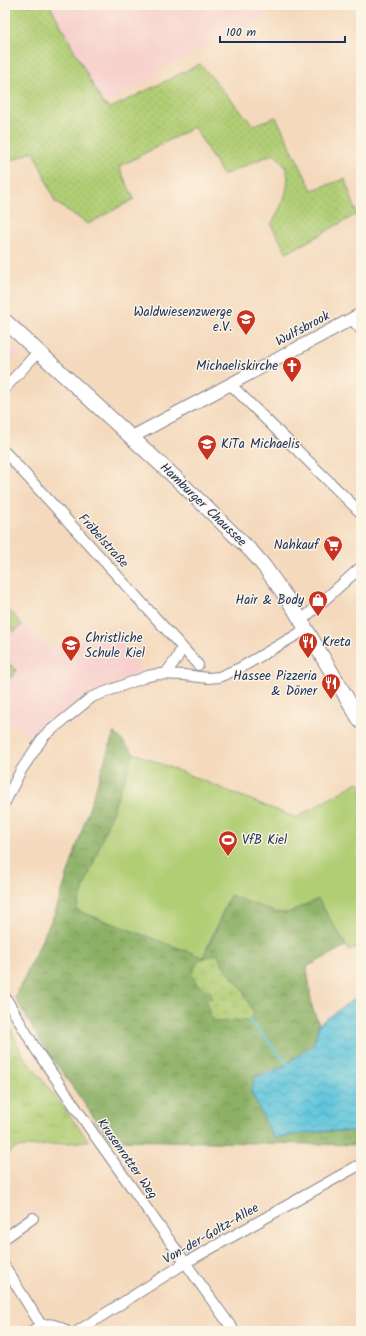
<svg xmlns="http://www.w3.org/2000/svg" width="366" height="1336" font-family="Kalam,sans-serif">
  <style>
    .built { fill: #f7d0cd }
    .grass { fill: url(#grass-dots); stroke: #667e6a }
    .forest { fill: url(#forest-crowns); stroke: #547062 }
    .wetland { fill: url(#wetland-marsh); stroke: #667e6a }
    .park { fill: url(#park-tufts); stroke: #667e6a }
    .pitch { fill: #b1ce75; stroke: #667e6a }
    .water { fill: url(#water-waves); stroke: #3c7a9d }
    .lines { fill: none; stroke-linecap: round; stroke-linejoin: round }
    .stream { stroke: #5ec5dc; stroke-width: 2.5 }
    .minor-casing { stroke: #88848d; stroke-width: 12 }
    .tertiary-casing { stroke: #88848d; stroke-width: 14 }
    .secondary-casing { stroke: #88848d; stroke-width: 16 }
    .minor { stroke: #fff; stroke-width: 10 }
    .tertiary { stroke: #fff; stroke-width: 12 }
    .secondary { stroke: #fff; stroke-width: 14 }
    .labels { text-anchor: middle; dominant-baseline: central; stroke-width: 3; stroke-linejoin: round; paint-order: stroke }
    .poi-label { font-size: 13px; fill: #1b2f5e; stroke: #fcf5e5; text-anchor: end }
    .street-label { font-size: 13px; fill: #1b2f5e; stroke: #fcf5e5 }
  </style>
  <defs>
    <pattern id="grass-dots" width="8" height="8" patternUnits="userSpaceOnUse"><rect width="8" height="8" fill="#b1ce75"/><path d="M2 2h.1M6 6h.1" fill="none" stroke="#98b168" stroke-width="1.8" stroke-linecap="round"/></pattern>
    <pattern id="forest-crowns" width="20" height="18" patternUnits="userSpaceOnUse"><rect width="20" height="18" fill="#8cb166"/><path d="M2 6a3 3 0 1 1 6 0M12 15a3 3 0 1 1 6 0" fill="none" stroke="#729057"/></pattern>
    <pattern id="wetland-marsh" width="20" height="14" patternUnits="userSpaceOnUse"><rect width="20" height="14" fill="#b1ce75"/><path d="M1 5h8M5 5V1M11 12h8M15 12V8" fill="none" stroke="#98b168"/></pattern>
    <pattern id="park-tufts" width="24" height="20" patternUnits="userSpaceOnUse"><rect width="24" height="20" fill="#b1ce75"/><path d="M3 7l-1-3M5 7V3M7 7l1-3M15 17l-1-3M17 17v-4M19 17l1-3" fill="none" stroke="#98b168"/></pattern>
    <pattern id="water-waves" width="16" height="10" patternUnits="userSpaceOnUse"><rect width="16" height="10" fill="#5ec5dc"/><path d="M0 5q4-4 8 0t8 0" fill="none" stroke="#4da0b6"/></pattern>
  </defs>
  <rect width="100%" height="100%" fill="#fcf5e5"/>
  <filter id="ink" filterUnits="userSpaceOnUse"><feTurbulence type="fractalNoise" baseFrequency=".025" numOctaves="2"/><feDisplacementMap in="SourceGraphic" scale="8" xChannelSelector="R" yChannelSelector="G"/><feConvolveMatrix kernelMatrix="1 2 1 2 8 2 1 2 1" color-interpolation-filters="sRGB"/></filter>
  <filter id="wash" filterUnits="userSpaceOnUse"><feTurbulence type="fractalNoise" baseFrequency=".012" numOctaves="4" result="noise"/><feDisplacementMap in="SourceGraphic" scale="16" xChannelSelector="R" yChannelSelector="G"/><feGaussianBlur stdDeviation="0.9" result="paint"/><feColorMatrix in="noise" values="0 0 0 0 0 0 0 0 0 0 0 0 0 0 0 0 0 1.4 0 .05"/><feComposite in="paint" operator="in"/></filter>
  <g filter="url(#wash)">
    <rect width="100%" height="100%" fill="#f4d9bc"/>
    <path class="built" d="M 50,5 L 269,5 L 273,13 L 168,66 L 166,65 L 158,68 L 161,74 L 103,104 Z
      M 5,340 L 20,353 L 5,368 Z
      M 5,601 L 49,650 L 57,642 L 66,652 L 82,636 L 90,644 L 108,628 L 119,636 L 144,672 L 89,693 L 47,725 L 35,739 L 5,718 Z"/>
    <path class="grass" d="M 5,5 L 50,5 L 103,104 L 111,108 L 200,64 L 253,125 L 276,117 L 312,190 L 345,179 L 357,214 L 287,253 L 271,225 C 283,203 301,171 273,154 L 223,175 L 194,127 L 119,167 L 134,199 L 88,224 L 55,202 L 34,151 L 5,163 Z
      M 5,660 L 16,670 L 11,678 L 5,673 Z"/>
    <path class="forest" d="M 114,732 L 134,753 L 76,910 L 203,957 L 218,925 L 230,895 L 275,912 L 287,913 L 318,899 L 346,946 L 307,967 L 312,1007 L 319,1024 L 314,1044 L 281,1068 L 255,1077 L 273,1138 L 322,1131 L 361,1131 L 361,1145 L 110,1140 L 40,1041 L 15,997 L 56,910 Z"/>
    <path class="wetland" d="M 217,954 L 223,965 L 242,989 L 254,1014 L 249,1020 L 215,1022 L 210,1016 L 206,1000 L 212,998 L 211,992 L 198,985 L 191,975 L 199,960 Z"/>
    <path class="park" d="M 5,1017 L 21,1052 L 89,1141 L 15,1148 L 5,1158 Z"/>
    <path class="pitch" d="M 11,612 L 22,625 L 14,632 L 5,621 L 5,617 Z
      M 134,753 L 296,818 L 358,782 L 361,784 L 361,946 L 349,950 L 318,899 L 287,913 L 275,912 L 230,895 L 203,957 L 76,910 Z"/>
    <path class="water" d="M 354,999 L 359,1004 L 361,1002 L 361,1131 L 322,1131 L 273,1138 L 251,1091 L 255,1077 L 281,1068 L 314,1044 L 319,1024 Z"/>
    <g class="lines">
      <path class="stream" d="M 249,1020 L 287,1063"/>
    </g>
  </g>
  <g filter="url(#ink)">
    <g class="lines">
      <g class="minor-casing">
        <path id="minor" d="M 352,319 L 361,330
          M 230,384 L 361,513
          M 5,388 L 39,351
          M 5,452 L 182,647 L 177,658 L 166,673
          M 302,620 L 361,567
          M 182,647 L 198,665
          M 5,802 L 20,772 L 44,736 L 92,697 L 148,676 L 158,674 L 184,675 L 208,678 L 219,677 L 240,668 L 286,641 L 307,629
          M 5,997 L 37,1051 L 95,1136 L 234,1331
          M 5,1238 L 33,1218
          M 5,1267 L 41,1325
          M 32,1331 C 45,1322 53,1322 66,1331
          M 78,1331 L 185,1263 L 361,1164"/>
      </g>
      <g class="tertiary-casing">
        <path id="tertiary" d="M 132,437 L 361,314"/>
      </g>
      <g class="secondary-casing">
        <path id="secondary" d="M 5,321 L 180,482 L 252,552 L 264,566 L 293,607 L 361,722"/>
      </g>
      <use href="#minor" class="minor"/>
      <use href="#tertiary" class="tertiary"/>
      <use href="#secondary" class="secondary"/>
    </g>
  </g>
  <defs>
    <g id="school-pin" transform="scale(1)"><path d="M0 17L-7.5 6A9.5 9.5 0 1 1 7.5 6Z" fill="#c8321e" stroke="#fcf5e5"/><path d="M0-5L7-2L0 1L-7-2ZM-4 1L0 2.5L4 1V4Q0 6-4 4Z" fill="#fff"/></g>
    <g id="church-pin" transform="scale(1)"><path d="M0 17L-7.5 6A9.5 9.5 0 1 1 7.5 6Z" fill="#c8321e" stroke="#fcf5e5"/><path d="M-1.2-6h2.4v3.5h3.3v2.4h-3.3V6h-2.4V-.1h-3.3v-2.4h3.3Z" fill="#fff"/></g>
    <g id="supermarket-pin" transform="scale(1)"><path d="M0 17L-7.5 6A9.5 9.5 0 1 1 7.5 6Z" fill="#c8321e" stroke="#fcf5e5"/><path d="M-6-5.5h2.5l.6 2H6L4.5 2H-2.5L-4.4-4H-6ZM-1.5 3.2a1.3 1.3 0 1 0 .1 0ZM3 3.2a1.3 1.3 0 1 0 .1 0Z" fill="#fff"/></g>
    <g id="shop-pin" transform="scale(1)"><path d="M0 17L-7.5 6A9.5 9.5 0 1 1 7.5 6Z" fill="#c8321e" stroke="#fcf5e5"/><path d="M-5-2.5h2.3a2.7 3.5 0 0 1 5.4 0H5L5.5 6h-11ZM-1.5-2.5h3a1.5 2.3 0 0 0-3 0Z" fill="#fff"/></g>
    <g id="restaurant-pin" transform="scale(1)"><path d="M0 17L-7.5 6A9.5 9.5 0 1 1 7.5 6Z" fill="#c8321e" stroke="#fcf5e5"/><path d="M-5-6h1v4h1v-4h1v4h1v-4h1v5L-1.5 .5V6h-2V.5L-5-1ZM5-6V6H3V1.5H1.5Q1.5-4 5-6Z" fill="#fff"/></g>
    <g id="stadium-pin" transform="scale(1)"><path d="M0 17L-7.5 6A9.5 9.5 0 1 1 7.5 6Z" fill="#c8321e" stroke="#fcf5e5"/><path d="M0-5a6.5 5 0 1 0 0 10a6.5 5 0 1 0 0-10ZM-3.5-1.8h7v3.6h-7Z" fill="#fff"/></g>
  </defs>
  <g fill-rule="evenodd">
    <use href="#school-pin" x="246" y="319"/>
    <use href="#church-pin" x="292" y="366"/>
    <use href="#school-pin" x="207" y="444"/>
    <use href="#supermarket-pin" x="333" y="545"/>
    <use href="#shop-pin" x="318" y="600"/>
    <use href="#restaurant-pin" x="308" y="642"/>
    <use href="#school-pin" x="71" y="645"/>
    <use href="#restaurant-pin" x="331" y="683"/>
    <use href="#stadium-pin" x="228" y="840"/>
  </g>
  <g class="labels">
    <g class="poi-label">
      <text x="232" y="312">Waldwiesenzwerge<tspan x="232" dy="15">e.V.</tspan></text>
      <text x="278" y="366">Michaeliskirche</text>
      <text x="221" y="444" text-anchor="start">KiTa Michaelis</text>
      <text x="319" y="545">Nahkauf</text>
      <text x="304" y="600">Hair &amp; Body</text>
      <text x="85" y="638" text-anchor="start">Christliche<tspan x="85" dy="15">Schule Kiel</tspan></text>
      <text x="322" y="642" text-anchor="start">Kreta</text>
      <text x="317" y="676">Hassee Pizzeria<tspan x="317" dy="15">&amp; Döner</tspan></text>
      <text x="242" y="840" text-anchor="start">VfB Kiel</text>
    </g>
    <g class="street-label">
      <text transform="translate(303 329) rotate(-28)">Wulfsbrook</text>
      <text transform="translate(203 505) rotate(44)">Hamburger Chaussee</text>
      <text transform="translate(103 541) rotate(48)">Fröbelstraße</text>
      <text transform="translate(127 1159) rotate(55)">Krusenrotter Weg</text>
      <text transform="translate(211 1234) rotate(-30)">Von-der-Goltz-Allee</text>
    </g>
  </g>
  <rect width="366" height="1336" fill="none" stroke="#fcf5e5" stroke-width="20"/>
  <path d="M220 36v6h125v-6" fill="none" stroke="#1b2f5e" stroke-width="2"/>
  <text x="226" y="36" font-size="12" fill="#1b2f5e" stroke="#fcf5e5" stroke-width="3" paint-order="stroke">100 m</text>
</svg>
